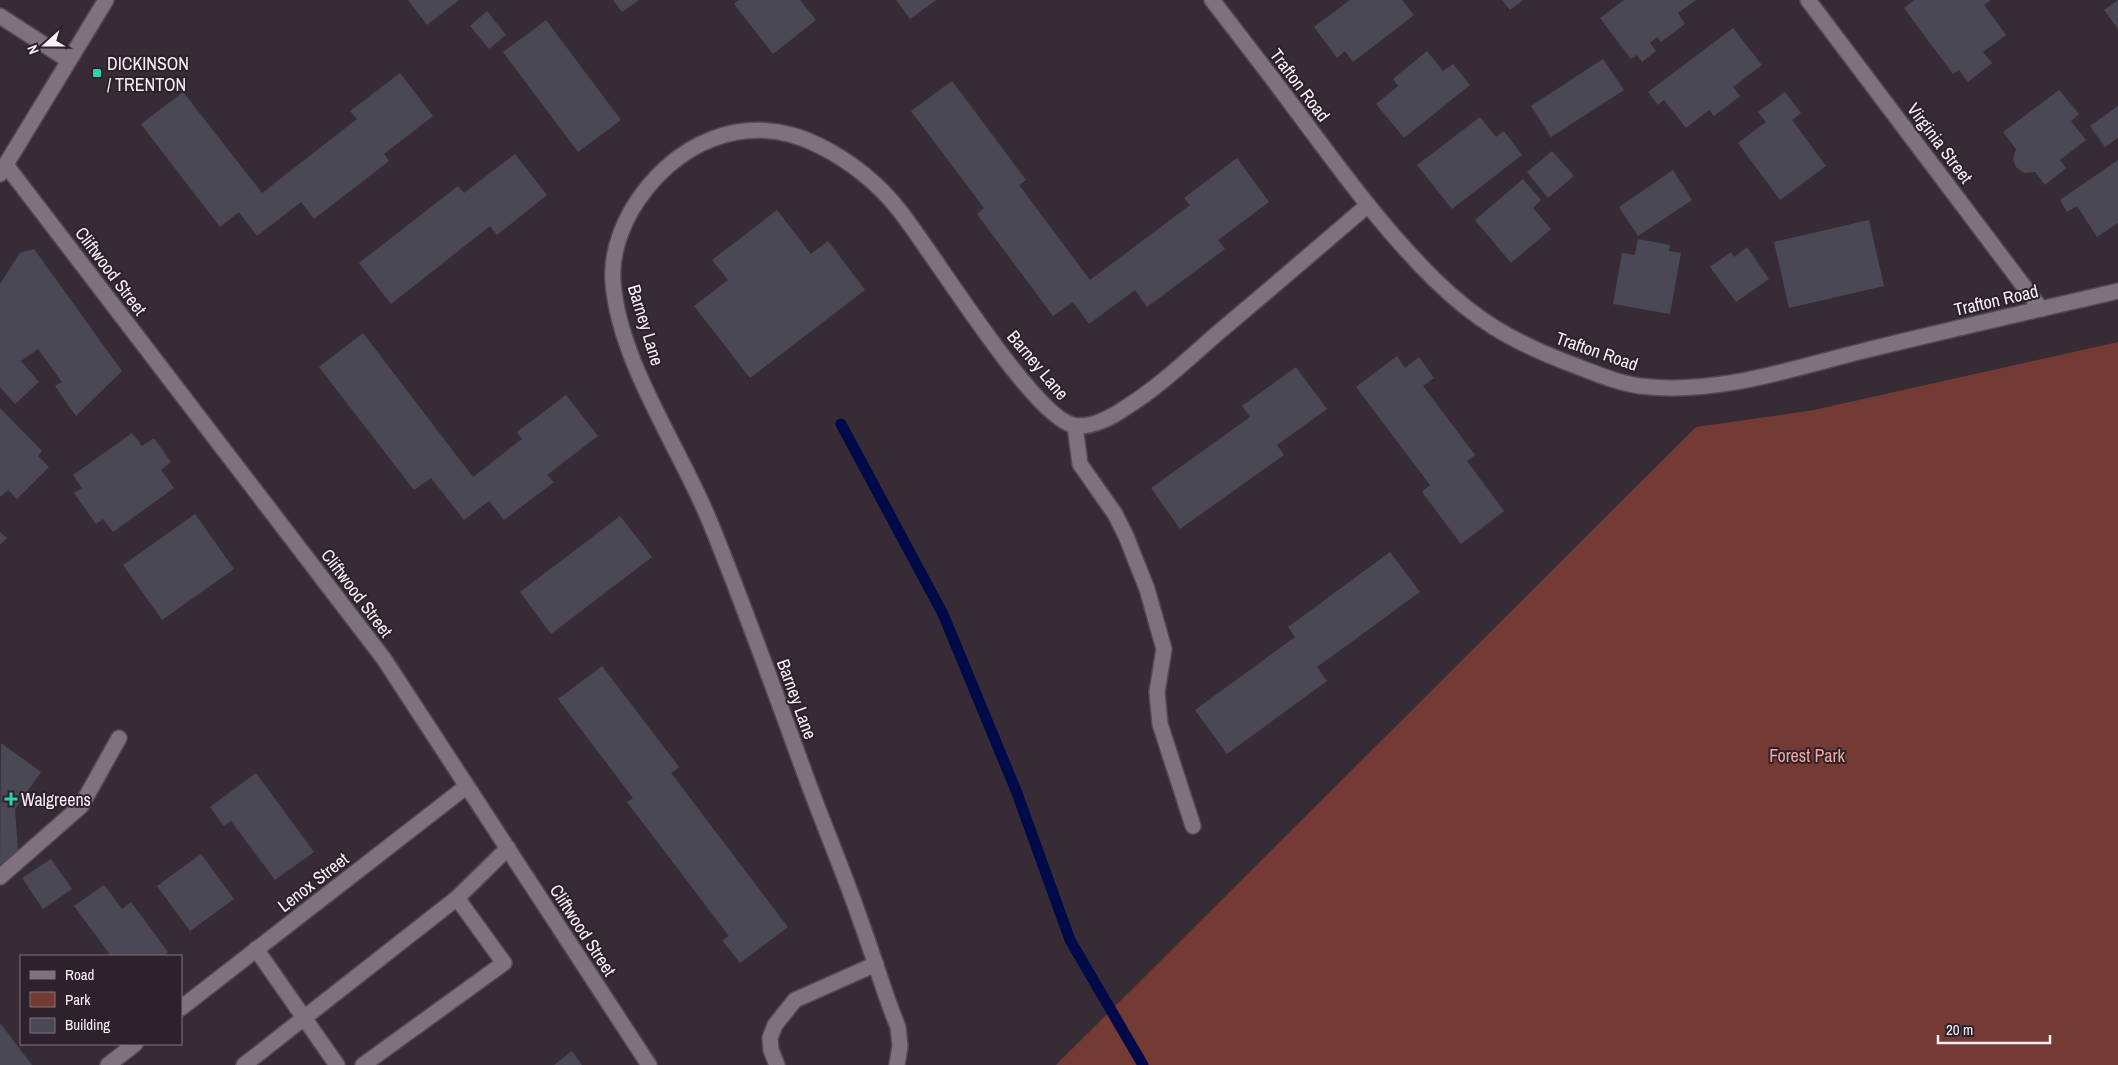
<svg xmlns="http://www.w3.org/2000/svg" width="2118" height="1065" font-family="'Archivo Narrow',sans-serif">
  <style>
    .green { fill: #733b33 }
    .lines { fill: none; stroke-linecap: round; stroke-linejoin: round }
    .stream { stroke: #010a49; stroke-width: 11 }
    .building { fill: #4b4856 }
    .lane-casing { stroke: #524952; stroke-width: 18 }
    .street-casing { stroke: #524952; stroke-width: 18 }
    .secondary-casing { stroke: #524952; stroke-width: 18 }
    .lane { stroke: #7f727e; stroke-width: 15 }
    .street { stroke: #7f727e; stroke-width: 15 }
    .secondary { stroke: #7f727e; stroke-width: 15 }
    .poi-dot { fill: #2dd4ab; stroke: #2d222c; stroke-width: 2 }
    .labels { text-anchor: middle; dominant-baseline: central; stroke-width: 4; stroke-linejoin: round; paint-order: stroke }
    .poi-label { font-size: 18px; fill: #f7f0f7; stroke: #2d222c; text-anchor: start }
    .street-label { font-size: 18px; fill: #f7f0f7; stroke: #2d222c }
    .park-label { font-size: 18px; fill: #f1a99d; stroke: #2d222c }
  </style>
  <rect width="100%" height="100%" fill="#372c36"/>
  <path class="green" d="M 2118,342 L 2118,1065 L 1056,1065 L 1696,427 L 1814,410 Z"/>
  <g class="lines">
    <path class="stream" d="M 841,424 L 943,614 L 1017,793 L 1070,940 L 1143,1065"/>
  </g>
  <path class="building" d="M 408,0 L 459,0 L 427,25 Z
    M 613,0 L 639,0 L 622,12 Z
    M 739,0 L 800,0 L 816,20 L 773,54 L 734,4 Z
    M 896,0 L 936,0 L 910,19 Z
    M 1350,0 L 1402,0 L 1414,15 L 1353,62 L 1345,51 L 1337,58 L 1314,27 Z
    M 1502,0 L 1523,0 L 1510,10 Z
    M 1624,0 L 1696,0 L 1678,13 L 1685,24 L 1661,42 L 1657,37 L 1650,43 L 1656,51 L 1642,62 L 1637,55 L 1631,59 L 1600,18 Z
    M 1914,0 L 1991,0 L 1984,5 L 2006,35 L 1983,52 L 1992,63 L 1968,82 L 1959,70 L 1953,74 L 1904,8 Z
    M 2118,0 L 2118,29 L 2104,10 Z
    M 487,11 L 506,35 L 489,49 L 470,26 Z
    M 546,20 L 621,120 L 578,152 L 503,52 Z
    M 1733,28 L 1762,65 L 1733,87 L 1740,96 L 1714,116 L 1709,110 L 1686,128 L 1664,100 L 1658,105 L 1648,92 Z
    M 1427,51 L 1443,71 L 1453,64 L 1470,85 L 1404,138 L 1376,104 L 1398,86 L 1393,79 Z
    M 1603,59 L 1624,90 L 1551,137 L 1531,106 Z
    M 400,73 L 433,116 L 384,154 L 389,161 L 314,219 L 301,202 L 257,236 L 239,212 L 220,227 L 141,124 L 183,92 L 262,193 L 357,119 L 350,111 Z
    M 952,81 L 1026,180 L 1019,185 L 1090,280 L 1190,205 L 1184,198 L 1237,158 L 1269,202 L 1218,240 L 1225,249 L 1147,307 L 1135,290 L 1089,324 L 1073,302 L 1053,316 L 977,214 L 984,208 L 911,111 Z
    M 2059,90 L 2079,114 L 2071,121 L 2086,140 L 2060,160 L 2066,168 L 2045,185 L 2035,172 L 2024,173 L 2016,167 L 2013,159 L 2016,149 L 2003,132 Z
    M 1785,92 L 1801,113 L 1792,120 L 1826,166 L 1780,200 L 1738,143 L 1766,122 L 1758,112 Z
    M 2118,106 L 2118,138 L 2105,147 L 2090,126 Z
    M 1480,117 L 1496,137 L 1504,131 L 1522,155 L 1452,209 L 1417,165 Z
    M 1552,151 L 1574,176 L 1548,198 L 1527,172 Z
    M 515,154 L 547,195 L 497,235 L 490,226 L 391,304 L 359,263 L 458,186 L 464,193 Z
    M 2118,160 L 2118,223 L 2097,237 L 2077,206 L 2067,212 L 2060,200 Z
    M 1673,170 L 1692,200 L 1638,236 L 1619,207 Z
    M 1523,179 L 1541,200 L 1533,208 L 1551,229 L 1511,263 L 1475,220 Z
    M 777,210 L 811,254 L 828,241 L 865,290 L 750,378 L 694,306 L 728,280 L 712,260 Z
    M 1869,220 L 1884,286 L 1789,308 L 1774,242 Z
    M 1638,239 L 1670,245 L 1669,251 L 1681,253 L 1670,314 L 1613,304 L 1622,253 L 1635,255 Z
    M 1747,247 L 1769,279 L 1736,302 L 1710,267 L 1731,252 L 1734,257 Z
    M 34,249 L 122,371 L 76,416 L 55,386 L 62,382 L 38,349 L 21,361 L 39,382 L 15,404 L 0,387 L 0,284 L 20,253 Z
    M 363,333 L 473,477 L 522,439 L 517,432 L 566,395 L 598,436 L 547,475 L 554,482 L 504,520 L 489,501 L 464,520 L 431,478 L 414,490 L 319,367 Z
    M 1397,356 L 1405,368 L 1419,357 L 1434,378 L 1423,386 L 1475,455 L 1467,461 L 1504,511 L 1461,544 L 1422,492 L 1430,485 L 1356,387 Z
    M 1296,367 L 1327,409 L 1277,445 L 1284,455 L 1180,529 L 1151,488 L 1250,417 L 1242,406 Z
    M 0,408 L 42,451 L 38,456 L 49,467 L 17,499 L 8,490 L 0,497 Z
    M 132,433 L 142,446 L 154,438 L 171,462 L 161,470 L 174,488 L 113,532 L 103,519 L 96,524 L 74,493 L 82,488 L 73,475 Z
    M 195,514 L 234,569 L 162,620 L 123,565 Z
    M 620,516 L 652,557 L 551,634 L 520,592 Z
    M 0,532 L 7,538 L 0,545 Z
    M 1390,552 L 1420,592 L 1317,667 L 1327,681 L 1227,754 L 1195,710 L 1295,637 L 1288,627 Z
    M 602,666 L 679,767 L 671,773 L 788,927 L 740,963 L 722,940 L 729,936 L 627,802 L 633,798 L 558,699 Z
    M 1,743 L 41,772 L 15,809 L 18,851 L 0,865 Z
    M 256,773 L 314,852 L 275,880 L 231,821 L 224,826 L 210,807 Z
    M 201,854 L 234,899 L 190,931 L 157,886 Z
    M 51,859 L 72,889 L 43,909 L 22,878 Z
    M 104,885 L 122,909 L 131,902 L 168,952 L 163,956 L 111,956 L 74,906 Z
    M 0,1023 L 32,1065 L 0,1065 Z
    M 572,1051 L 582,1065 L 554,1065 Z"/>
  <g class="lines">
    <g class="lane-casing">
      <path id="lane" d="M 1075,426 L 1080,464 L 1115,514 L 1126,536 L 1147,589 L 1164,649 L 1157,692 L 1160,724 L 1193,826
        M 0,877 L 81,806 L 119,738
        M 256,949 L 337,1065
        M 244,1065 L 457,898 L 508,848
        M 363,1065 L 504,963 L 457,898"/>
    </g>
    <g class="street-casing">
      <path id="street" d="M 1808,0 L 2041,309
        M 0,16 L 68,60
        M 6,165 L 384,659 L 649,1065
        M 181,1008 L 467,786
        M 108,1065 L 135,1044
        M 777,1065 L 771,1050 L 770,1038 L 775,1025 L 795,1000 L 876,964
        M 897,1065 L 900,1046 L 898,1027 C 884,993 874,957 861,922 C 844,872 823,824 805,774 C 774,690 744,605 710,522 C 680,448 619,362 613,282 C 611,256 619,233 631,211 C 671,143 746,108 820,146 C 850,161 879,184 899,210 C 931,249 1032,416 1073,425 C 1090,429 1112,417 1125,408 C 1159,387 1189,358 1219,332 C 1269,290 1318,248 1368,205"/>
    </g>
    <g class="secondary-casing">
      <path id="secondary" d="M 1212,0 C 1243,40 1274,80 1304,121 C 1345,176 1386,232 1435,280 C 1476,320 1510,340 1563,361 C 1588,370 1613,382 1640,386 C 1719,396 1799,366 1875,348 C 1956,328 2037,310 2118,291
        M 0,174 L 106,0"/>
    </g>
    <use href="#lane" class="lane"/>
    <use href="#street" class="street"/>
    <use href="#secondary" class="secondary"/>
  </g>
  <g class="poi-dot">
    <rect x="92" y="68" width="10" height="10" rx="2.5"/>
    <path d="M8.5 791.5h5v5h5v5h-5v5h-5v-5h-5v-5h5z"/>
  </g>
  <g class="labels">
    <g class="poi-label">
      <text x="107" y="63">DICKINSON<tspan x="107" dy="21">/ TRENTON</tspan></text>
      <text x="21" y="799">Walgreens</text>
    </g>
    <g class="street-label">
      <text transform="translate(1300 85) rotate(53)">Trafton Road</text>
      <text transform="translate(1940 143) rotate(53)">Virginia Street</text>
      <text transform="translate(111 271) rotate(53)">Cliftwood Street</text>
      <text transform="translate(1996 300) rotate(-13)">Trafton Road</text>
      <text transform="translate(646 325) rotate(73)">Barney Lane</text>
      <text transform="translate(1597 351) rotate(19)">Trafton Road</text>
      <text transform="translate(1038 365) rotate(50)">Barney Lane</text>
      <text transform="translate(357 593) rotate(53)">Cliftwood Street</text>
      <text transform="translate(797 699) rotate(70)">Barney Lane</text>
      <text transform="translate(313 882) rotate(-38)">Lenox Street</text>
      <text transform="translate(583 930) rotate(57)">Cliftwood Street</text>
    </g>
    <g class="park-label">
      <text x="1807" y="755">Forest Park</text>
    </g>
  </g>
  <rect x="20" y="955" width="162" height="90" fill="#2d222c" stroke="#7e747d"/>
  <rect x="30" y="971" width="25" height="8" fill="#7f727e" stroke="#7e747d"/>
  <text x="65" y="980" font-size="15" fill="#f7f0f7">Road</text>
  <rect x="30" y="992" width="25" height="15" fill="#733b33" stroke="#7e747d"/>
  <text x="65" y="1005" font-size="15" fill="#f7f0f7">Park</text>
  <rect x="30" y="1018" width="25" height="15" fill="#4b4856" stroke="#7e747d"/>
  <text x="65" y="1030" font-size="15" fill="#f7f0f7">Building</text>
  <g transform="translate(45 45) rotate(249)" stroke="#2d222c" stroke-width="4" paint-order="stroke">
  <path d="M0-4L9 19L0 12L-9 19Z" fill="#f7f0f7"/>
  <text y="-8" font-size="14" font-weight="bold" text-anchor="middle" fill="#f7f0f7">N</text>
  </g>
  <path d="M1938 1035v8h112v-8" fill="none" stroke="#f7f0f7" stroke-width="2.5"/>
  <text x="1946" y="1035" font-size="15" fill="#f7f0f7" stroke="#2d222c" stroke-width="4" paint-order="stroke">20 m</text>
</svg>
